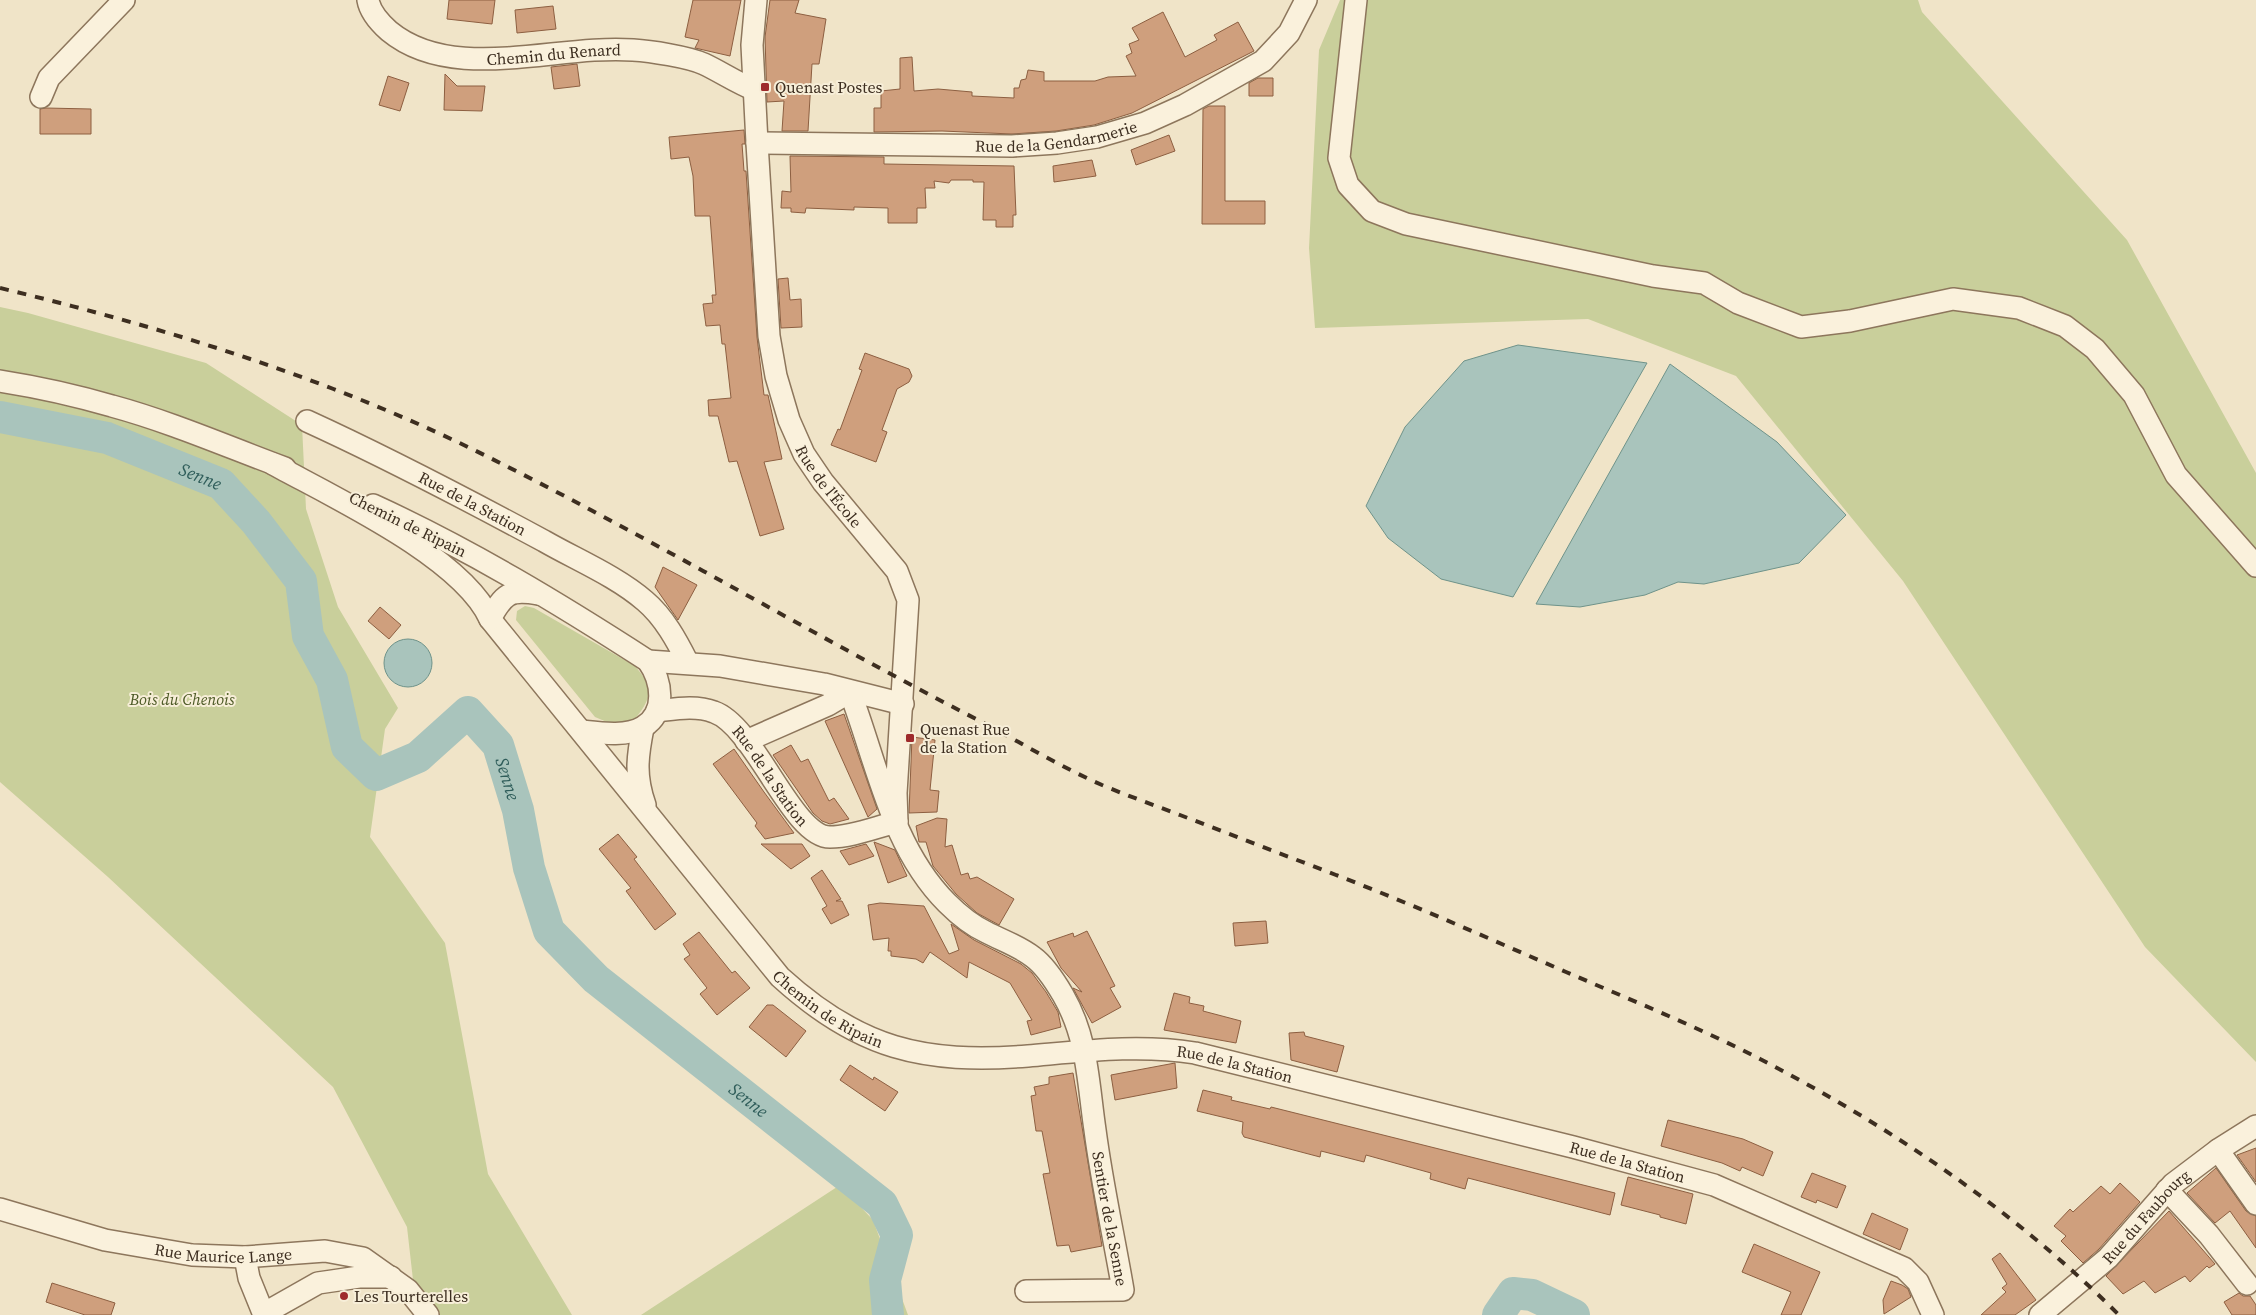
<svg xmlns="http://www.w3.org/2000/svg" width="2256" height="1315" font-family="'Source Serif 4',serif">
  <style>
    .green { fill: #c9cf9b }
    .water { fill: #a9c4bc; stroke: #6f938a }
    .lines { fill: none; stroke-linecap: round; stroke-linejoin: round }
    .river { stroke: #a9c4bc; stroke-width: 32 }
    .building { fill: #cf9f7d; stroke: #8d5f41 }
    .minor-casing { stroke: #8d765c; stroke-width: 24 }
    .minor { stroke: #faf1dc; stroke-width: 21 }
    .rail { stroke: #3d2e20; stroke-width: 4; stroke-dasharray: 9 9; stroke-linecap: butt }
    .poi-dot { fill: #9e2a2b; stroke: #f7eed8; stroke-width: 2 }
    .labels { text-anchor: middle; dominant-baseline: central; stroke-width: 4; stroke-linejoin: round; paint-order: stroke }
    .street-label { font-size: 16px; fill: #3d2e20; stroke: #f7eed8 }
    .poi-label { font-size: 16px; fill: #3d2e20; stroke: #f7eed8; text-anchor: start }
    .park-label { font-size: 16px; font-style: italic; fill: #4d5a26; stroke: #f7eed8 }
    .water-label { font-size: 18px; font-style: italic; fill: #2f5d5a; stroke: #f7eed8 }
  </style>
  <rect width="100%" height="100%" fill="#f0e4c8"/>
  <path class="green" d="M 1340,0 L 1918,0 L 1922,12 L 2127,240 L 2256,473 L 2256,1062 L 2145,947 L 1903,581 L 1736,376 L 1588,319 L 1315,328 L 1309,248 L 1319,50 Z
    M 0,307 L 28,313 L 206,363 L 302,425 L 306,509 L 338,607 L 398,708 L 385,729 L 370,837 L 445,943 L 488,1174 L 572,1315 L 417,1315 L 407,1227 L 333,1087 L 108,877 L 0,782 Z
    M 525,606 L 534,608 L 635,666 C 656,690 651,699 632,723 L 614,725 L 595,717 L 516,620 L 517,611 Z
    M 840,1185 L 873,1220 L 908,1315 L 641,1315 Z"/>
  <path class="water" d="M 1518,345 L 1647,363 L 1513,597 L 1441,579 L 1388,538 L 1366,506 L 1405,427 L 1464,361 Z
    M 1670,364 L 1777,442 L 1846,515 L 1799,563 L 1704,584 L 1678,582 L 1645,595 L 1580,607 L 1536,604 Z
    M384 663a24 24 0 1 1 48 0a24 24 0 1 1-48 0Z"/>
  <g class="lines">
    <g class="river">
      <path id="s1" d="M 0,417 L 107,438 L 221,484 L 256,522 L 301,581 L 308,636 L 332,680 L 347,747 L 376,775 L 418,757 L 468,712 L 498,745 L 518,810 L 529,868 L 549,931 L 596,979 L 882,1204 L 897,1235 L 885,1280 L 888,1315"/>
      <path d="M 1498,1315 L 1513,1293 L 1532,1295 L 1574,1315"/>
    </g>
  </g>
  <path class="building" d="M 449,0 L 495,0 L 492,24 L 447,19 Z
    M 693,0 L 741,0 L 730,56 L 695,48 L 699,40 L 685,37 Z
    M 770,0 L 799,0 L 795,13 L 826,19 L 819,64 L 812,64 L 808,131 L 782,131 L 784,101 L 767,102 L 765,37 Z
    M 553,6 L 556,29 L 517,33 L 515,10 Z
    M 1163,12 L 1185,57 L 1217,40 L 1214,35 L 1238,22 L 1254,51 L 1132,113 L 1094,125 L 1056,131 L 1012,134 L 942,131 L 874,132 L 874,108 L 881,108 L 881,91 L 900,89 L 900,58 L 912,57 L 914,91 L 938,89 L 972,92 L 972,96 L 1014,98 L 1014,88 L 1019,88 L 1021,80 L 1026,79 L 1028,70 L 1044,72 L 1044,81 L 1095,81 L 1108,77 L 1136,76 L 1126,56 L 1132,53 L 1129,44 L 1139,40 L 1132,28 Z
    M 577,64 L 580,86 L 554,89 L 551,67 Z
    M 445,74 L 457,86 L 485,86 L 482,111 L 444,110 Z
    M 388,76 L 409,83 L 400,111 L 379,105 Z
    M 1258,78 L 1273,78 L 1273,96 L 1249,96 L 1249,83 Z
    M 1209,106 L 1225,106 L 1225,201 L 1265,201 L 1265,224 L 1202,224 L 1203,109 Z
    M 46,108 L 91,109 L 91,134 L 40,134 L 40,109 Z
    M 744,130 L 745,144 L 742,144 L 744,171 L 746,171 L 757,337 L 764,395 L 768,395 L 782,459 L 764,462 L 784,529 L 760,536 L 737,461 L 729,462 L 718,416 L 709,416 L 708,400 L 731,398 L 725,344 L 722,344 L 720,325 L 706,326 L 703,304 L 713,303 L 712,295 L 716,295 L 710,216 L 695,216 L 693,176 L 689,157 L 671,159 L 669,137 Z
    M 1169,135 L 1175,151 L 1136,165 L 1131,150 Z
    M 790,156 L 884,157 L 884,164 L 1014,166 L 1016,215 L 1013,215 L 1013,227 L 996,227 L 996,220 L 983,220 L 984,182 L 973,182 L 973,180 L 951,180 L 949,183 L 934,181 L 935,188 L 925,188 L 926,208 L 917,208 L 917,223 L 888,223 L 888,208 L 854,207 L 854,210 L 806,208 L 805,213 L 791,212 L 791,208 L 781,208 L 782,191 L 791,192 Z
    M 1092,160 L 1096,176 L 1054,182 L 1053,166 Z
    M 788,278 L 790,300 L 801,299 L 802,327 L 781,328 L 778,279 Z
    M 865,353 L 909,369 L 912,376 L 909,382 L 897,389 L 882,430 L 887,432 L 876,462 L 831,445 L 838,429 L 840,430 L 862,370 L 859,369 Z
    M 663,567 L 697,585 L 678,620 L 655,587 Z
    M 380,607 L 401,625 L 389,639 L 368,621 Z
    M 844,714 L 877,809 L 868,817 L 825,721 Z
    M 912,737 L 935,740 L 930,790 L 939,791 L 937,812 L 909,813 Z
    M 791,745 L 801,762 L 808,759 L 829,801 L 834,798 L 849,819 L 830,824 L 822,821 L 813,813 L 773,755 Z
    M 734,749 L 764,792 L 794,833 L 765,839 L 755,826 L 757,823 L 713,764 Z
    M 937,818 L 947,819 L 945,847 L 952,845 L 961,875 L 968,873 L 970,879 L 977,877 L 1014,899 L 999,925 L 977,913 L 956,894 L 933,866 L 926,842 L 919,842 L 916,826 Z
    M 618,834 L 637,857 L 634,859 L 676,914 L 655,930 L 626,891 L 631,888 L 599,849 Z
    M 874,842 L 895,850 L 907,876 L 888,883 Z
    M 761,844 L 802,844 L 810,856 L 791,869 Z
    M 866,844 L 874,856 L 849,865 L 840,851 Z
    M 822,870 L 841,899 L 836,901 L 842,901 L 849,915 L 831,924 L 822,909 L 827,906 L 811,878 Z
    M 880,903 L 924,906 L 949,954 L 959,950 L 951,924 L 974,940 L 1021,964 L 1032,973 L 1046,992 L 1058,1012 L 1061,1027 L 1031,1035 L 1027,1021 L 1032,1020 L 1010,983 L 969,962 L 967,978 L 930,952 L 923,963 L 916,959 L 891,956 L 891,951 L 888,951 L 889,938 L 873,940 L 868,905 Z
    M 1266,921 L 1268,943 L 1235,946 L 1233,923 Z
    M 1087,931 L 1115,986 L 1110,988 L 1121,1007 L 1092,1023 L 1073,988 L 1082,992 L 1061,968 L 1047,942 L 1073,933 L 1074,937 Z
    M 699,932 L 732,973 L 735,971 L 750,988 L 717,1015 L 700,994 L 707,988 L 684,959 L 690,955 L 683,944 Z
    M 1174,993 L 1190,997 L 1189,1003 L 1204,1006 L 1203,1011 L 1241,1021 L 1236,1043 L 1164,1030 Z
    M 767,1005 L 773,1005 L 806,1031 L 786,1057 L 749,1027 Z
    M 1304,1032 L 1305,1036 L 1344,1046 L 1337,1072 L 1291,1060 L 1289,1033 Z
    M 1175,1063 L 1177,1088 L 1115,1100 L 1111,1075 Z
    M 850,1065 L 873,1080 L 874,1077 L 898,1092 L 885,1111 L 840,1080 Z
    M 1073,1073 L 1102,1246 L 1071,1252 L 1069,1245 L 1057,1246 L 1043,1174 L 1050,1173 L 1042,1131 L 1036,1131 L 1031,1096 L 1036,1095 L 1034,1087 L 1049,1084 L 1049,1077 Z
    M 1203,1090 L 1232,1097 L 1231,1100 L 1270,1109 L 1271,1107 L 1615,1193 L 1610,1215 L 1468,1178 L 1465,1189 L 1430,1179 L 1431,1173 L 1366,1155 L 1364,1162 L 1321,1151 L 1320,1157 L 1244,1137 L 1242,1133 L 1243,1122 L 1197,1111 Z
    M 1668,1120 L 1743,1139 L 1773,1152 L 1763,1176 L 1742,1167 L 1740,1171 L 1722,1163 L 1661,1146 Z
    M 2256,1148 L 2256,1182 L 2237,1155 Z
    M 2216,1168 L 2246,1211 L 2256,1216 L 2256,1248 L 2230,1211 L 2215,1223 L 2187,1193 Z
    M 1812,1173 L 1846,1186 L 1837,1208 L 1817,1200 L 1816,1203 L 1801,1197 Z
    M 1628,1177 L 1693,1194 L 1686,1224 L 1660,1217 L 1660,1215 L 1621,1205 Z
    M 2120,1183 L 2140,1202 L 2099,1249 L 2083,1263 L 2061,1241 L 2066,1236 L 2054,1226 L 2070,1209 L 2073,1212 L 2101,1186 L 2110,1194 Z
    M 2169,1211 L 2215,1264 L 2209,1268 L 2207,1266 L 2190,1282 L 2185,1276 L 2155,1293 L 2144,1281 L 2123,1294 L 2106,1276 Z
    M 1872,1213 L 1908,1229 L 1900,1250 L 1863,1234 Z
    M 1754,1244 L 1820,1272 L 1801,1315 L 1781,1315 L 1791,1292 L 1742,1272 Z
    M 2000,1253 L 2036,1300 L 2015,1315 L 1981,1315 L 2006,1292 L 2002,1288 L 2007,1284 L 1992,1259 Z
    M 1891,1281 L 1902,1285 L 1908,1289 L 1911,1297 L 1884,1314 L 1883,1300 Z
    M 52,1283 L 115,1303 L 111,1315 L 85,1315 L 46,1302 Z
    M 2239,1293 L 2243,1296 L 2250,1296 L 2256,1305 L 2256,1315 L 2232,1315 L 2224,1302 Z"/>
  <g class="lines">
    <g class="minor-casing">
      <g id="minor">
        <path id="s2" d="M 368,0 C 370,12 380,23 389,31 C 453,84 557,44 633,50 C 650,51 689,57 704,64 C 721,72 737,83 755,90"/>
        <path id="s3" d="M 756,0 L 752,45 L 757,143 L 769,336 L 776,376 L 789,420 L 804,454 L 823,482 L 897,571 L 908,600 L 896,793 L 897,822"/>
        <path d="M 1356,0 L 1339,158 L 1348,185 L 1372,211 L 1406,224 L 1653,276 L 1704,283 L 1738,303 L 1801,327 L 1850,321 L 1953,299 L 2019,308 L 2065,326 L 2095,349 L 2134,395 L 2176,475 L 2256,566"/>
        <path d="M 41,97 L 49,78 L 124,0"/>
        <path id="s4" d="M 757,143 L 1012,146 L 1057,143 L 1097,137 L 1145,123 L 1185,105 L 1263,61 L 1289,33 L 1306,0"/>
        <path d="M 0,381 C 38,387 75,395 112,406 C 171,422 228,447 285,468"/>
        <path id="s5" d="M 307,421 C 388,458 466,499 544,541 C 577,560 616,576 645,601 C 664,617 677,641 688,663"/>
        <path id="s6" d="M 273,464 C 333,497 462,557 490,619 L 780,977 C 859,1049 923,1064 1028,1056 C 1085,1051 1139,1044 1195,1053 L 1573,1147 L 1714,1185 L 1904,1268 L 1918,1282 L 1933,1315"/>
        <path d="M 373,505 C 469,549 560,604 648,661 C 662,681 667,712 643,727 C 627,737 600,733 582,731"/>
        <path d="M 490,619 C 504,594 509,589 538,594"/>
        <path d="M 648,661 L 720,666 L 824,684 L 903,704"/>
        <path id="s7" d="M 850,692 C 877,763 891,847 947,903 C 959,915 971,925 986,932 C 1001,940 1019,946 1033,957 C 1044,965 1056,983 1063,995 C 1088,1038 1088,1083 1095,1130 C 1102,1184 1114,1237 1123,1290 L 1026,1291"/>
        <path id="s8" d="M 657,711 C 675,709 696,705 714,712 C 755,726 792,837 830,837 C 852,837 876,827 897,822"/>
        <path d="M 643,728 C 637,758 635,776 645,805"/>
        <path d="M 746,741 L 828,705 L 850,692"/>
        <path d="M 2218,1150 L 2256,1204"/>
        <path d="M 2167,1190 L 2209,1235 L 2247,1284"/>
        <path id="s9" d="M 0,1209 L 105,1240 L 192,1255 L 245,1257 L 325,1251 L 363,1258 L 408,1290 L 428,1315"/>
        <path d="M 245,1257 L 249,1278 L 264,1315"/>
        <path d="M 265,1313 L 318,1283 L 359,1277 L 391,1277"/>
        <path id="s10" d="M 2040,1315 L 2108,1258 L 2173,1184 L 2218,1150 L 2256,1126"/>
      </g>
    </g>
    <use href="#minor" class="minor"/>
    <path class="rail" d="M 0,288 C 162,327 322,376 472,449 C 643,533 807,632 976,719 C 1018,741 1059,766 1102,785 C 1128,796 1154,805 1180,815 C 1232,835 1284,855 1336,875 C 1414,905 1490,939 1566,972 C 1631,1000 1698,1027 1762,1060 C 1891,1127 2016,1212 2119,1315"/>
  </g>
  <g class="poi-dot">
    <rect x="760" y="82" width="10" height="10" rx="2.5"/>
    <rect x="905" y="733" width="10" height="10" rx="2.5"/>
    <circle cx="344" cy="1296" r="5"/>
  </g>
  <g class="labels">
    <g class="street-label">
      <text stroke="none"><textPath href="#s2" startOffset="209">Chemin du Renard</textPath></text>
      <text stroke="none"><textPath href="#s4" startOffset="300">Rue de la Gendarmerie</textPath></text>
      <text stroke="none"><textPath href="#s3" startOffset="501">Rue de l'École</textPath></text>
      <text stroke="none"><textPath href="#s5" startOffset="185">Rue de la Station</textPath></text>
      <text transform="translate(408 524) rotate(26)">Chemin de Ripain</text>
      <text stroke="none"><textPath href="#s8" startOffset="144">Rue de la Station</textPath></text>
      <text stroke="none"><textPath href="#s6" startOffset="789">Chemin de Ripain</textPath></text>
      <text stroke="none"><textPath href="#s6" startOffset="1209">Rue de la Station</textPath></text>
      <text stroke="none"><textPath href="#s6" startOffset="1614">Rue de la Station</textPath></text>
      <text stroke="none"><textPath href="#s7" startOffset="615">Sentier de la Senne</textPath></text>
      <text stroke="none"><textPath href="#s10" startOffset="145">Rue du Faubourg</textPath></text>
      <text stroke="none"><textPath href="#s9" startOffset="229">Rue Maurice Lange</textPath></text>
    </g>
    <g class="poi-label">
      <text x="775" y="87">Quenast Postes</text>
      <text x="920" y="729">Quenast Rue<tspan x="920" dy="18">de la Station</tspan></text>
      <text x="354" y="1296">Les Tourterelles</text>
    </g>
    <g class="park-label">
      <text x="182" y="699">Bois du Chenois</text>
    </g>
    <g class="water-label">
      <text stroke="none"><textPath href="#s1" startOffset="210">Senne</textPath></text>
      <text stroke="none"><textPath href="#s1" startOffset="765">Senne</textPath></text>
      <text stroke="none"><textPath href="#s1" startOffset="1185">Senne</textPath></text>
    </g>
  </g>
</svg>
